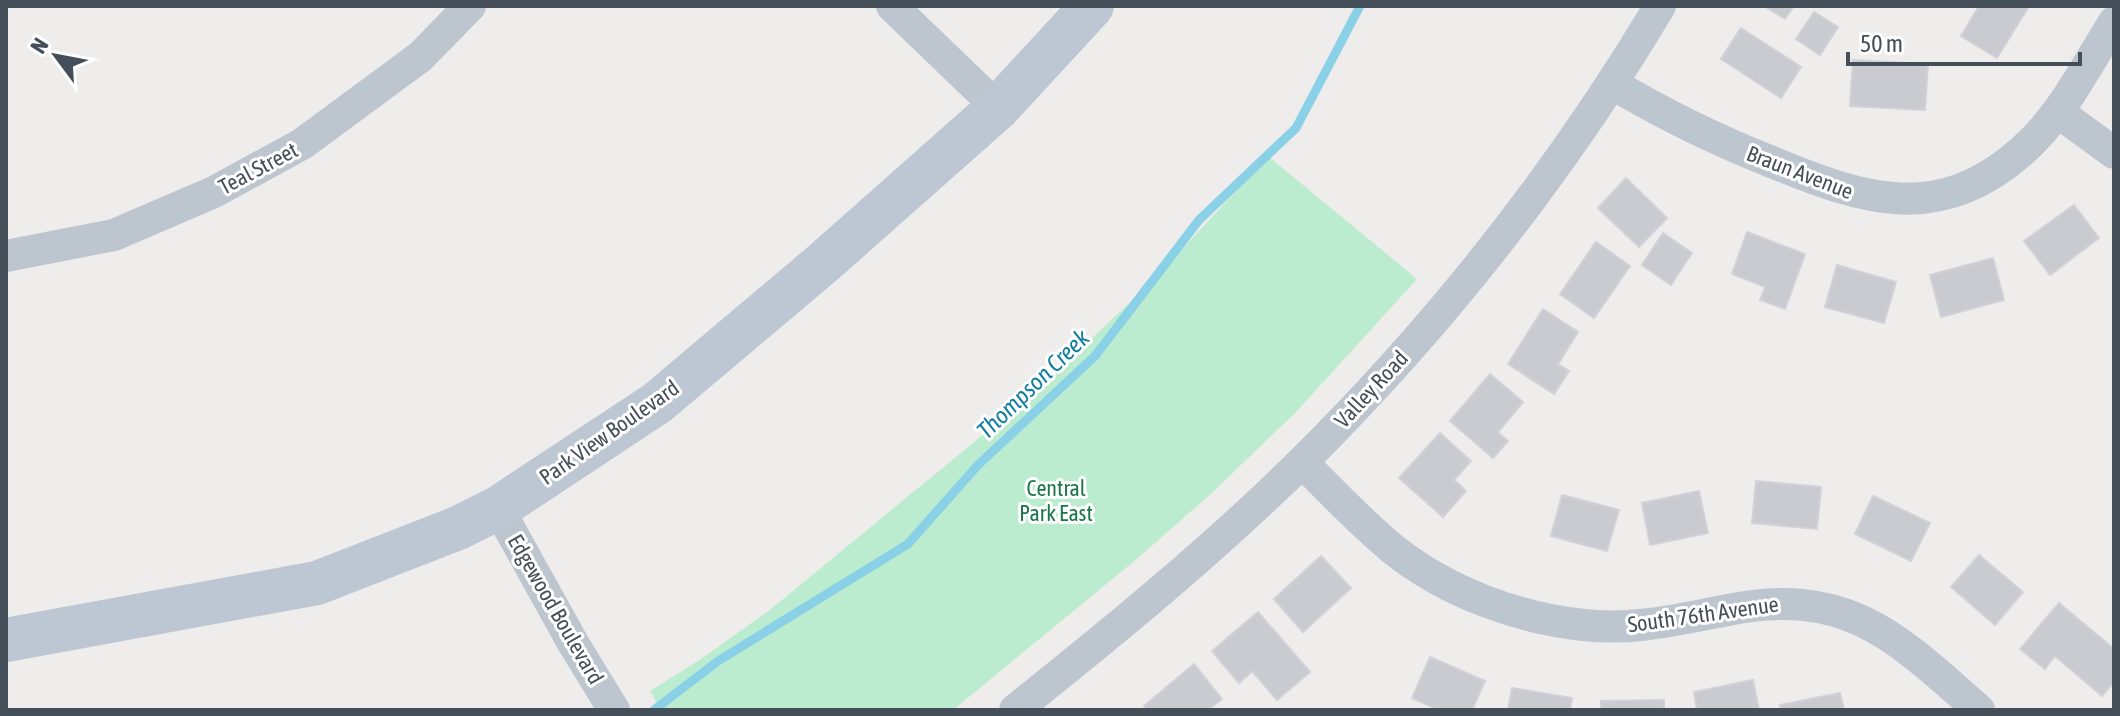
<svg xmlns="http://www.w3.org/2000/svg" width="2120" height="716" font-family="'Asap Condensed',sans-serif">
  <style>
    .green { fill: #bbeccf }
    .lines { fill: none; stroke-linecap: round; stroke-linejoin: round }
    .stream { stroke: #8ad1e7; stroke-width: 9 }
    .building { fill: #c9cbd1; stroke: #d0d2d8; stroke-width: 2 }
    .street { stroke: #bdc6ce; stroke-width: 32 }
    .secondary { stroke: #bdc7d3; stroke-width: 44 }
    .labels { text-anchor: middle; dominant-baseline: central; stroke-width: 6; stroke-linejoin: round; paint-order: stroke }
    .street-label { font-size: 22px; fill: #454f59; stroke: #fff }
    .park-label { font-size: 22px; fill: #1a764a; stroke: #fff }
    .water-label { font-size: 24px; font-style: italic; fill: #127e9f; stroke: #fff }
  </style>
  <rect width="100%" height="100%" fill="#efecec"/>
  <path class="green" d="M 1268,156 L 1417,279 L 1296,412 L 1214,491 L 1138,558 L 953,710 L 661,710 L 650,691 L 701,659 L 771,609 L 1029,397 L 1153,281 Z"/>
  <g class="lines">
    <path class="stream" d="M 654,710 L 718,661 L 908,544 L 978,465 L 1095,356 L 1199,220 L 1296,128 L 1360,6"/>
  </g>
  <path class="building" d="M 1764,6 L 1794,6 L 1785,19 Z
    M 1979,6 L 2029,6 L 1997,58 L 1961,36 Z
    M 1814,12 L 1838,27 L 1820,55 L 1796,39 Z
    M 1741,28 L 1801,67 L 1781,98 L 1721,59 Z
    M 1853,60 L 1928,64 L 1925,110 L 1850,106 Z
    M 1626,178 L 1667,218 L 1639,247 L 1598,208 Z
    M 2074,205 L 2099,238 L 2050,275 L 2024,241 Z
    M 1747,232 L 1805,254 L 1785,309 L 1760,300 L 1765,287 L 1732,274 Z
    M 1663,233 L 1692,253 L 1671,285 L 1642,265 Z
    M 1596,242 L 1630,266 L 1594,318 L 1560,294 Z
    M 1993,258 L 2004,300 L 1941,317 L 1930,275 Z
    M 1837,265 L 1896,282 L 1884,323 L 1825,307 Z
    M 1543,309 L 1578,332 L 1558,364 L 1569,371 L 1554,394 L 1508,364 Z
    M 1490,374 L 1523,402 L 1498,432 L 1508,441 L 1493,458 L 1450,421 Z
    M 1440,433 L 1471,461 L 1454,480 L 1466,491 L 1443,517 L 1399,478 Z
    M 1756,481 L 1821,487 L 1817,529 L 1752,523 Z
    M 1699,491 L 1708,533 L 1650,545 L 1642,503 Z
    M 1562,495 L 1619,510 L 1607,551 L 1551,536 Z
    M 1873,496 L 1930,523 L 1911,561 L 1855,534 Z
    M 1979,555 L 2023,592 L 1995,625 L 1951,587 Z
    M 1321,556 L 1351,588 L 1303,632 L 1274,599 Z
    M 2059,603 L 2114,649 L 2114,682 L 2102,696 L 2055,656 L 2045,669 L 2020,649 Z
    M 1258,612 L 1310,672 L 1277,700 L 1252,671 L 1239,683 L 1212,651 Z
    M 1430,657 L 1485,681 L 1472,710 L 1439,710 L 1412,698 Z
    M 1194,664 L 1222,699 L 1208,710 L 1148,710 L 1144,706 Z
    M 1753,680 L 1759,710 L 1697,710 L 1694,692 Z
    M 1512,688 L 1572,698 L 1570,710 L 1508,710 Z
    M 1840,693 L 1844,710 L 1781,710 L 1780,705 Z
    M 1664,700 L 1664,710 L 1601,710 L 1601,701 Z"/>
  <g class="lines">
    <path class="street" d="M 892,6 L 998,108
      M 1613,84 C 1665,115 1716,140 1772,162 C 1864,200 1939,225 2022,151 C 2062,116 2086,66 2114,22
      M 2058,112 L 2114,153
      M 6,256 L 114,235 L 214,192 L 302,144 L 420,57 L 470,6
      M 1302,462 C 1332,492 1361,523 1394,550 C 1447,592 1517,618 1584,625 C 1633,631 1680,619 1728,610 C 1847,586 1896,637 1979,710
      M 498,508 L 573,643 L 614,710
      M 1015,710 C 1114,631 1213,550 1303,461 C 1441,324 1560,173 1660,6"/>
    <path class="secondary" d="M 6,640 L 317,583 L 458,528 L 498,508 L 657,403 L 823,263 L 998,108 L 1092,6"/>
  </g>
  <g class="labels">
    <g class="street-label">
      <text transform="translate(258 168) rotate(-28)">Teal Street</text>
      <text transform="translate(1800 172) rotate(21)">Braun Avenue</text>
      <text transform="translate(1371 389) rotate(-47)">Valley Road</text>
      <text transform="translate(609 432) rotate(-35)">Park View Boulevard</text>
      <text transform="translate(556 609) rotate(60)">Edgewood Boulevard</text>
      <text transform="translate(1703 614) rotate(-8)">South 76th Avenue</text>
    </g>
    <g class="park-label">
      <text x="1056" y="488">Central<tspan x="1056" dy="25">Park East</tspan></text>
    </g>
    <g class="water-label">
      <text transform="translate(1033 384) rotate(-44)">Thompson Creek</text>
    </g>
  </g>
  <rect width="2120" height="716" fill="none" stroke="#454f59" stroke-width="16"/>
  <g transform="translate(56 56) rotate(302)" stroke="#ffffff" stroke-width="6" paint-order="stroke">
  <path d="M0-6L14 30L0 20L-14 30Z" fill="#454f59"/>
  <text y="-12" font-size="22" font-weight="bold" text-anchor="middle" fill="#454f59">N</text>
  </g>
  <path d="M1848 52v12h232v-12" fill="none" stroke="#454f59" stroke-width="4"/>
  <text x="1860" y="52" font-size="24" fill="#454f59" stroke="#ffffff" stroke-width="6" paint-order="stroke">50 m</text>
</svg>
